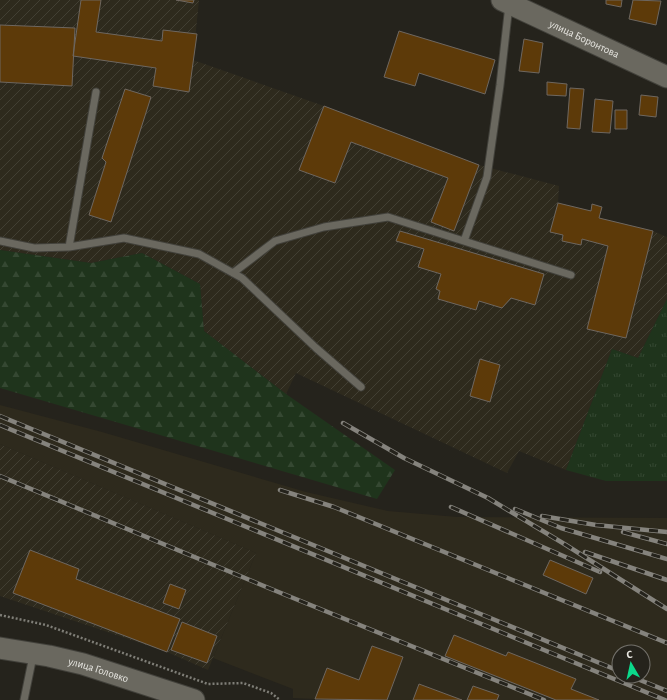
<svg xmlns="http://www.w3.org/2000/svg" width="667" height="700" font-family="'Alegreya Sans',sans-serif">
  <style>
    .built { fill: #2e2a1d; fill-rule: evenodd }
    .industrial { fill: url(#industrial-furrows) }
    .grass { fill: url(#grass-tufts) }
    .forest { fill: url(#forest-firs) }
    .building { fill: #5d3a09; stroke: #6e6760 }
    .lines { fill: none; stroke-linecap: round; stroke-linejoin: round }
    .lane-casing { stroke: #42413b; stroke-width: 9 }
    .secondary-casing { stroke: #42413b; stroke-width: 23 }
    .path { stroke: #7f7e77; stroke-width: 2.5; stroke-dasharray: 2 2; stroke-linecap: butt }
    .lane { stroke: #6a685f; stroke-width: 7 }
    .secondary { stroke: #6a685f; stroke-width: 21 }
    .rail-casing { stroke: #85837d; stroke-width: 4.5 }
    .rail { stroke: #25231c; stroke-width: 3; stroke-dasharray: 9; stroke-linecap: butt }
    .labels { text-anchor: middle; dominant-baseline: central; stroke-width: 3; stroke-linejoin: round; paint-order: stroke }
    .street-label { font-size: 11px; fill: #e8e7e2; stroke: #25231c }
  </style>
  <defs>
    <pattern id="industrial-furrows" width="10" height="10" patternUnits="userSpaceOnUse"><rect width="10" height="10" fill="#2e2a1d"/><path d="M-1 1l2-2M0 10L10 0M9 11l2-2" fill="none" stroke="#423f33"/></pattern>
    <pattern id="grass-tufts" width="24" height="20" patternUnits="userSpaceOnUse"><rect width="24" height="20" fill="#1f341c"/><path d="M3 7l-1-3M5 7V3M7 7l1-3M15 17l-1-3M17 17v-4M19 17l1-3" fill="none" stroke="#354832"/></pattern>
    <pattern id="forest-firs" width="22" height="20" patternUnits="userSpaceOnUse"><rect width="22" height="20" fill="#1f341c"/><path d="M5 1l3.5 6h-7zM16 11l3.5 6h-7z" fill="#354832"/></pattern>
  </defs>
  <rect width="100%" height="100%" fill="#25231c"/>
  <path class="built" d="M 0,405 L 102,432 L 306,492 L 388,511 L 457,517 L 667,518 L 667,700 L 497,700 L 498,695 L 473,686 L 467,700 L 462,700 L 420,684 L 413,700 L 387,700 L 403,657 L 372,646 L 359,680 L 327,668 L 315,699 L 293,698 L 293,689 L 213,658 L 256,553 L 0,444 ZM 619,652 L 643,652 L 643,676 L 619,676 Z"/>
  <path class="industrial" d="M 0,0 L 199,0 L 193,60 L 324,106 L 479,165 L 559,186 L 558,203 L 591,211 L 592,204 L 602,207 L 599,218 L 653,231 L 667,237 L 667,299 L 638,358 L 612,349 L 566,470 L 519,451 L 507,473 L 296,373 L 286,394 L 204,331 L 200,284 L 142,253 L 91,263 L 0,250 Z
    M 0,444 L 256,553 L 208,670 L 167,652 L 0,596 Z"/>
  <path class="grass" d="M 667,299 L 667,481 L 606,481 L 566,470 L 612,349 L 638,358 Z"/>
  <path class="forest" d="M 0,250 L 91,263 L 142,253 L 200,284 L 204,331 L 286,394 L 395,470 L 377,499 L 0,388 Z"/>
  <path class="building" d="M 81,0 L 101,0 L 96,32 L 162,41 L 163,30 L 197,34 L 189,92 L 153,86 L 156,68 L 73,56 Z
    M 176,0 L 194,0 L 193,3 Z
    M 606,0 L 622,0 L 621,7 L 606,4 Z
    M 633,0 L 661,1 L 656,25 L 629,19 Z
    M 0,25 L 75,28 L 72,86 L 0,82 Z
    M 399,31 L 495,60 L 485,94 L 419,73 L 415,86 L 384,77 Z
    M 524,39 L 543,43 L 539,73 L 519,71 Z
    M 547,82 L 567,84 L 566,96 L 547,95 Z
    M 570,88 L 584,89 L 580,129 L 567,128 Z
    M 125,89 L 151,97 L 111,222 L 89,215 L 106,162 L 102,158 Z
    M 641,95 L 658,97 L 656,117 L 639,115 Z
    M 595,99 L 613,101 L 610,133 L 592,132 Z
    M 324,106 L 479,165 L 454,231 L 431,222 L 448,178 L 351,142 L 335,183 L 299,170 Z
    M 615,110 L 627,110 L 627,129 L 615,129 Z
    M 558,203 L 591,211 L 592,204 L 602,207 L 599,218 L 653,231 L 626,338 L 587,329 L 608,246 L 582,239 L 581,245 L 562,241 L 563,235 L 550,232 Z
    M 400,231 L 544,274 L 535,305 L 511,298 L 502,308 L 479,301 L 476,310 L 438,299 L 440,291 L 436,289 L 441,274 L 418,267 L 424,249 L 396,241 Z
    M 480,359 L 500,365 L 490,402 L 470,396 Z
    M 30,550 L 79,569 L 76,579 L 180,619 L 167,652 L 13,593 Z
    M 550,560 L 593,578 L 586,594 L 543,575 Z
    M 170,584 L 186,590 L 179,609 L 163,603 Z
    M 182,622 L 217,636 L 207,663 L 171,650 Z
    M 454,635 L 506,656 L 508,652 L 576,679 L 571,689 L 599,700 L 556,700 L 445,656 Z
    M 372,646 L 403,657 L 387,700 L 315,699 L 327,668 L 359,680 Z
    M 419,684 L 462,700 L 413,700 Z
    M 473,686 L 499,695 L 497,700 L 467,700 Z"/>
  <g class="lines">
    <g class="lane-casing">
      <path id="lane" d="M 0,241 L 34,248 L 69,247 L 124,238 L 199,254 L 242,278 L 316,348 L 361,387
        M 464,241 L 487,177 L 500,85 L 509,5
        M 69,247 L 96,92
        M 233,273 L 275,241 L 324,227 L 388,217 L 571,275
        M 24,700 L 33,656"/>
    </g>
    <g class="secondary-casing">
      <g id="secondary">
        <path id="s1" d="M 502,0 L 667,77"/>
        <path id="s2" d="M 0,648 L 49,656 L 83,664 L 194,700"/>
      </g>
    </g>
    <path class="path" d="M 0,615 L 46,625 L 208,684 L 243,683 L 271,693 L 280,700"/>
    <use href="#lane" class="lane"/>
    <use href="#secondary" class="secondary"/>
    <g class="rail-casing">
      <path id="rail" d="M 0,416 L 619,671
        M 343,423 L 404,458 L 488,498 L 566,545 L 667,609
        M 0,425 L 665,700
        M 0,476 L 276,591 L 544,700
        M 280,490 L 334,507 L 667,643
        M 451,507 L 600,572
        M 515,509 L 561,528 L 667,559
        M 542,516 L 596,525 L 667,532
        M 623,532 L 667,544
        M 585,552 L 667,580
        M 630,676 L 667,691"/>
    </g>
    <use href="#rail" class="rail"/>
  </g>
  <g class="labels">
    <g class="street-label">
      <text stroke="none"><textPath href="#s1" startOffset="91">улица Боронтова</textPath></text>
      <text stroke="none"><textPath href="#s2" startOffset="101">улица Головко</textPath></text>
    </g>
  </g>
  <g transform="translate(631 664) rotate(351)"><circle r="19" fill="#25231c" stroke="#73716b"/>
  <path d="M0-3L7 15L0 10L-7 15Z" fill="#0bd98b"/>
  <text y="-6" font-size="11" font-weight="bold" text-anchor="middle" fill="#e8e7e2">С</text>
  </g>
</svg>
